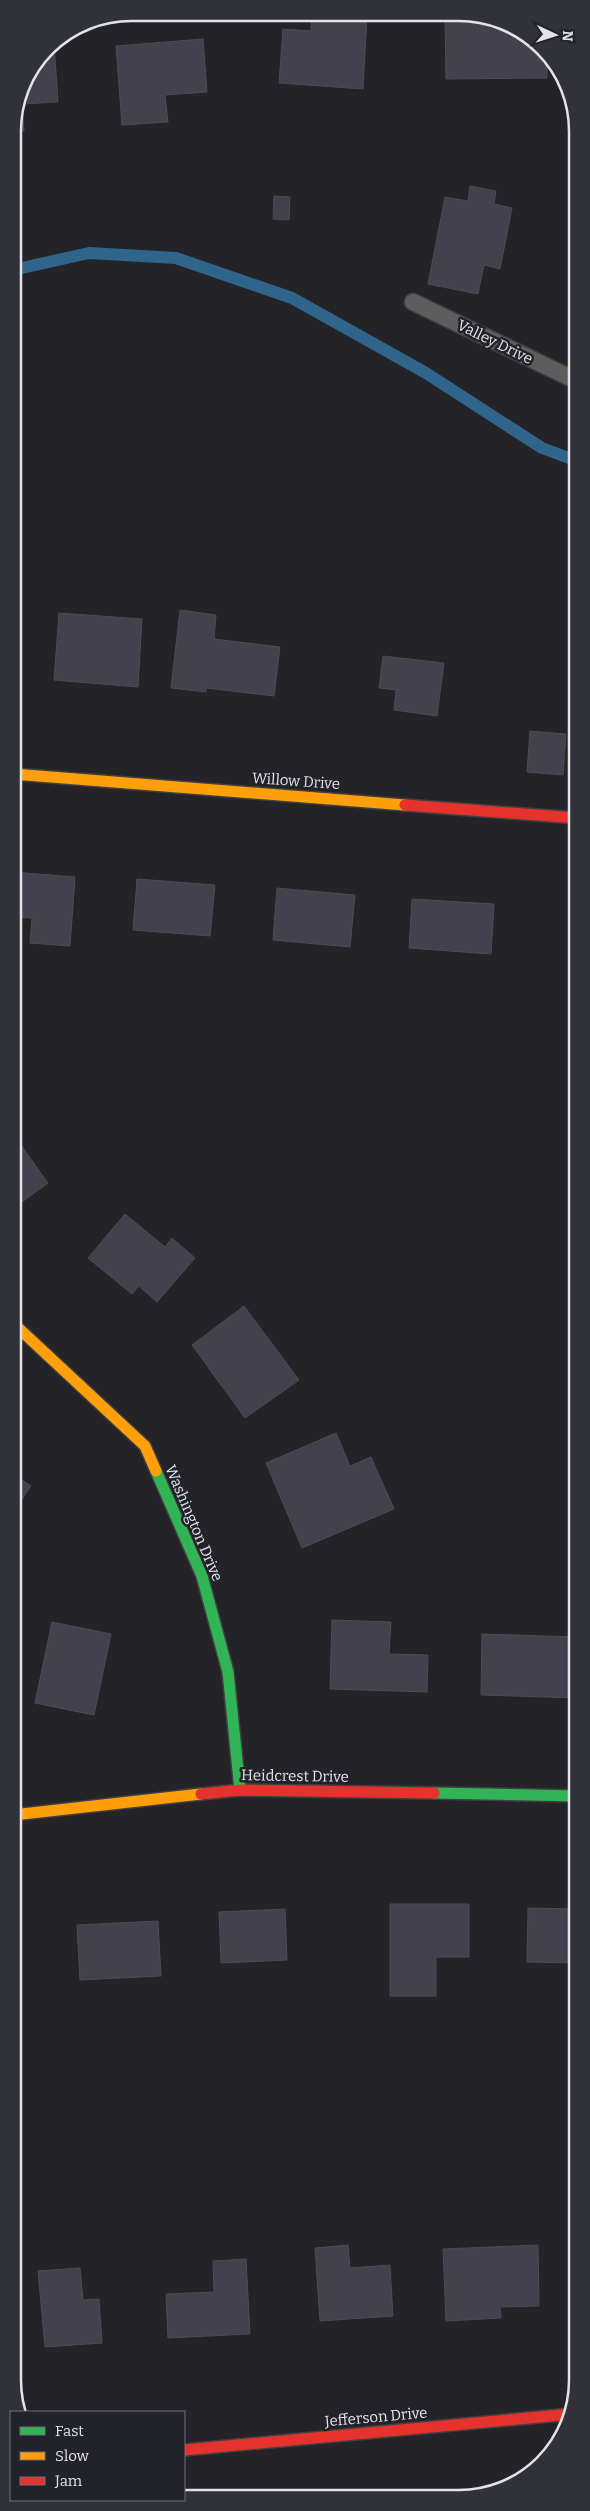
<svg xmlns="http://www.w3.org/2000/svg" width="590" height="2511" font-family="Bitter,serif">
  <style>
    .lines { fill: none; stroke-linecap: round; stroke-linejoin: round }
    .stream { stroke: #2f648b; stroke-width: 12 }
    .building { fill: #43414e; stroke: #4c4c50 }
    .lane-casing { stroke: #404042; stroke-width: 19 }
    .fast-casing { stroke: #404042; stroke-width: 14 }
    .slow-casing { stroke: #404042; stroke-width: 14 }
    .jam-casing { stroke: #404042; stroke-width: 14 }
    .lane { stroke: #5e5d5e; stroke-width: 16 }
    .fast { stroke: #30b455; stroke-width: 11 }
    .slow { stroke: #ff9f0a; stroke-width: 11 }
    .jam { stroke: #e5322d; stroke-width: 11 }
    .labels { text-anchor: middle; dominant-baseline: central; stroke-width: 5; stroke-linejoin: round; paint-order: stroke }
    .street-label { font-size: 15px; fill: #e3e3e8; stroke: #22222a }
    .rim { fill: none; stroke: #e3e3e8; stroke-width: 2.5 }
  </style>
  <rect width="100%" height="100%" fill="#242428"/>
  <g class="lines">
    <path class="stream" d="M 13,270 L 89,253 L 176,258 L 292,298 L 426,373 L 542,448 L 577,461"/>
  </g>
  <path class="building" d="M 312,14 L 367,16 L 363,89 L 279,83 L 283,29 L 311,31 Z
    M 445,15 L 483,15 L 543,47 L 547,55 L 547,78 L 446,79 Z
    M 203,39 L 207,92 L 165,95 L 168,122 L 122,125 L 116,46 Z
    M 54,44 L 58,102 L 22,104 L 24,131 L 13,132 L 22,85 L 47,47 Z
    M 470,186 L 496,191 L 494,204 L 512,208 L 500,269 L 484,265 L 478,294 L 428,284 L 445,197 L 468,201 Z
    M 274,196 L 290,197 L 289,220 L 273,219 Z
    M 180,610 L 216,615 L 214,639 L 280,647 L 274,696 L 206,688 L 206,692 L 171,688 Z
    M 59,613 L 142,619 L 138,687 L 54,680 Z
    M 383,656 L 444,663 L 437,716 L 394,710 L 396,690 L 379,688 Z
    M 530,731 L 566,734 L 563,775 L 527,772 Z
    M 13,872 L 75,877 L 70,946 L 30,943 L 32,918 L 13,917 Z
    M 137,879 L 215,885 L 210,936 L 133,930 Z
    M 277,888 L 355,895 L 350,947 L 273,940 Z
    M 412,899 L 494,904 L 491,954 L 409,948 Z
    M 13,1134 L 48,1183 L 15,1207 L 13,1203 Z
    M 125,1214 L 165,1247 L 172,1238 L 195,1258 L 157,1302 L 139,1286 L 132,1294 L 88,1258 Z
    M 244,1306 L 299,1380 L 245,1418 L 192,1345 Z
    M 336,1433 L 350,1466 L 371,1457 L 394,1509 L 302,1548 L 266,1463 Z
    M 13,1474 L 31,1486 L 13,1512 Z
    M 332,1620 L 391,1622 L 389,1654 L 428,1655 L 427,1692 L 330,1689 Z
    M 52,1622 L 111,1634 L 94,1715 L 35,1703 Z
    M 482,1634 L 577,1637 L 577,1698 L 481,1695 Z
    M 390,1904 L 469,1904 L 469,1957 L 436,1957 L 436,1996 L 390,1996 Z
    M 528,1908 L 577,1909 L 577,1963 L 527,1962 Z
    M 285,1909 L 287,1960 L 221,1963 L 219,1912 Z
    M 158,1921 L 161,1976 L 80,1980 L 77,1925 Z
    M 13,1958 L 18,2006 L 13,2007 Z
    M 348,2245 L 350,2268 L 390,2265 L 393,2316 L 320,2321 L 315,2248 Z
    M 538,2245 L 539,2306 L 500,2307 L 501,2318 L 446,2321 L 443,2249 Z
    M 246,2259 L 250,2334 L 168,2338 L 166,2294 L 214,2292 L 213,2261 Z
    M 80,2268 L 83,2300 L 99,2299 L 102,2343 L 45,2347 L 38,2271 Z"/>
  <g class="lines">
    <g class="lane-casing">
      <path id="lane" d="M 413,302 L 577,381"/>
    </g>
    <g class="fast-casing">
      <path id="fast" d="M 156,1471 L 202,1576 L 228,1672 L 240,1790
        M 434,1793 L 577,1796"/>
    </g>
    <g class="slow-casing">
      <path id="slow" d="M 13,774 L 405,805
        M 13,1323 L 145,1446 L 156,1471
        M 13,1815 L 201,1794"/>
    </g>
    <g class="jam-casing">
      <path id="jam" d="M 405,805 L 577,818
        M 201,1794 L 240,1790 L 434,1793
        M 184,2450 L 571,2414"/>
    </g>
    <use href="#lane" class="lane"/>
    <use href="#fast" class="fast"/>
    <use href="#slow" class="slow"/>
    <use href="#jam" class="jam"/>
  </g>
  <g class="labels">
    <g class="street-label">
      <text transform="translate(495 342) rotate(26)">Valley Drive</text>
      <text transform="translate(296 781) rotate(4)">Willow Drive</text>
      <text transform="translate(194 1523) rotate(67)">Washington Drive</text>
      <text transform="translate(295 1776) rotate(1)">Heidcrest Drive</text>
      <text transform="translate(376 2417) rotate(-5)">Jefferson Drive</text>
    </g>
  </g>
  <path d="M0 0H590V2511H0ZM131 21H459A110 110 0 0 1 569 131V2380A110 110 0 0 1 459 2490H131A110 110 0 0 1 21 2380V131A110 110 0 0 1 131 21Z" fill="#313139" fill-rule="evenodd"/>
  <path class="rim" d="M131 21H459A110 110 0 0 1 569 131V2380A110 110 0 0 1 459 2490H131A110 110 0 0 1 21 2380V131A110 110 0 0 1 131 21Z"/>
  <rect x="10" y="2411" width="175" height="90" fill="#22222a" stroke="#6f6f76"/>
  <rect x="20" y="2427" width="25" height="8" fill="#30b455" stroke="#6f6f76"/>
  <text x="55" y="2436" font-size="15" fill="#e3e3e8">Fast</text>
  <rect x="20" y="2452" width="25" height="8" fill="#ff9f0a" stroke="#6f6f76"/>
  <text x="55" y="2461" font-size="15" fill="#e3e3e8">Slow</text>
  <rect x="20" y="2477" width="25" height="8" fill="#e5322d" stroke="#6f6f76"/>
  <text x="55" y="2486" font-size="15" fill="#e3e3e8">Jam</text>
  <g transform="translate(555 35) rotate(94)" stroke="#22222a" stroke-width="4" paint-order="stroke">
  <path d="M0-4L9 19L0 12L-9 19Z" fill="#e3e3e8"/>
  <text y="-8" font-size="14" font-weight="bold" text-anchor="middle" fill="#e3e3e8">N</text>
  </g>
</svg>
